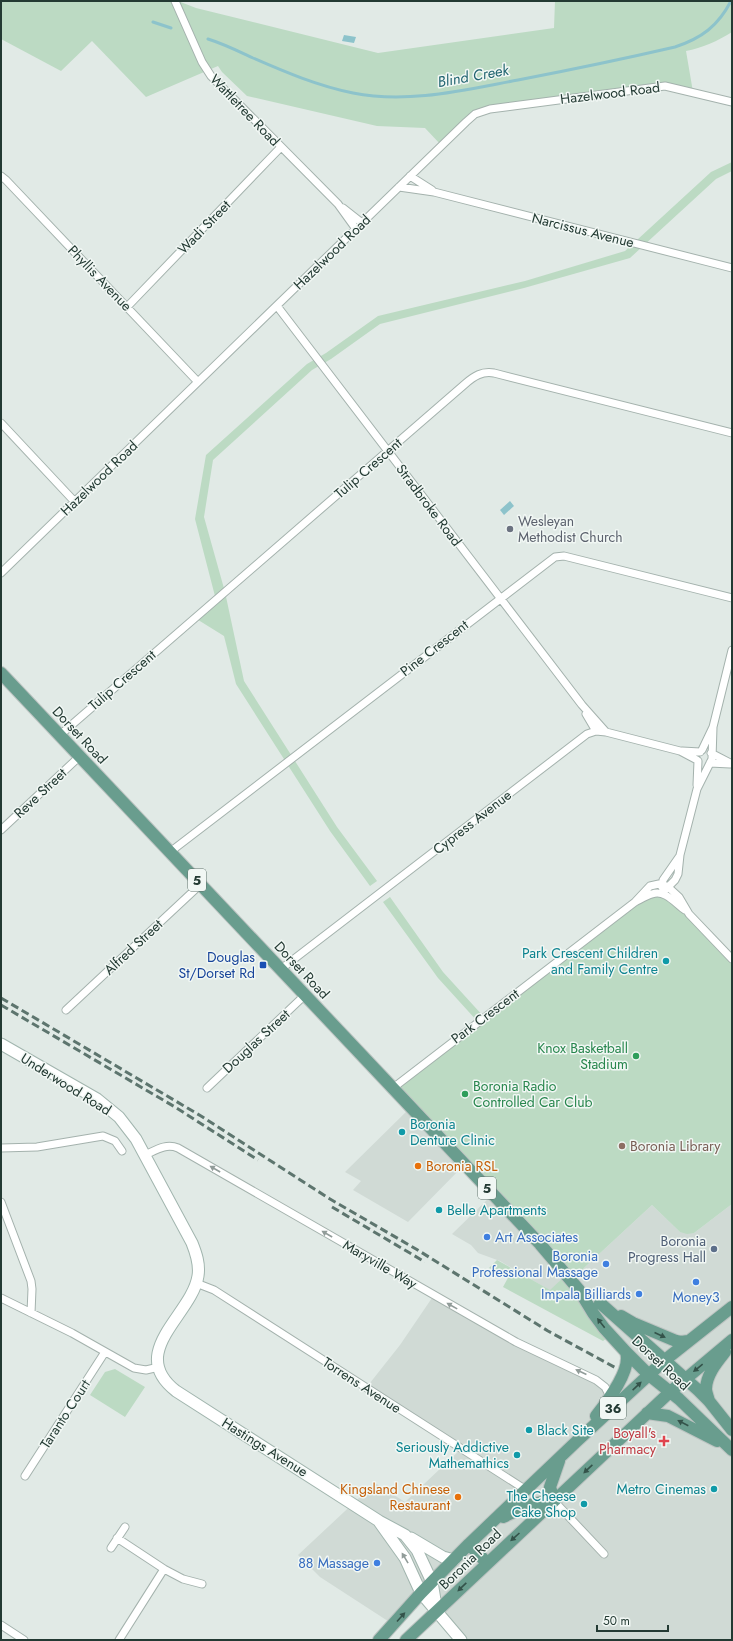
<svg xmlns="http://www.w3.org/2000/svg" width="733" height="1641" font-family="Jost,sans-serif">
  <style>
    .built { fill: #d0dad5 }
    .green { fill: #bcdac3 }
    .water { fill: #8dc3cb }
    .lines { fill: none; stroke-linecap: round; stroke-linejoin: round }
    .stream { stroke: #8dc3cb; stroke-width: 3 }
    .minor-casing { stroke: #a4b2ad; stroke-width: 9 }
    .secondary-casing { stroke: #a1b5ae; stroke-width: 13 }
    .primary-casing { stroke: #bdc4c2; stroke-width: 14 }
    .minor { stroke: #fff; stroke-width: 7 }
    .secondary { stroke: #fff; stroke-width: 11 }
    .primary { stroke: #699d8e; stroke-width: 12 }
    .rail { stroke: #5d756e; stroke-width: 3; stroke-dasharray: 8 4; stroke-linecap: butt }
    .oneway { fill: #919c99 }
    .oneway2 { fill: #34534a }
    .worship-dot { fill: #6b7280; stroke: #f1f7f4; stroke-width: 1.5 }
    .culture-dot { fill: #0f9aa8; stroke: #f1f7f4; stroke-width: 1.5 }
    .transit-dot { fill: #1a4fb4; stroke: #f1f7f4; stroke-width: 1.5 }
    .leisure-dot { fill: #2e9e5b; stroke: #f1f7f4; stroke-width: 1.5 }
    .education-dot { fill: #8d6e63; stroke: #f1f7f4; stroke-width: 1.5 }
    .food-dot { fill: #e8710a; stroke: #f1f7f4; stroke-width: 1.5 }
    .shop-dot { fill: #3f7fe0; stroke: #f1f7f4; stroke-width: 1.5 }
    .service-dot { fill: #5c6f8a; stroke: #f1f7f4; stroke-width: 1.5 }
    .health-dot { fill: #e0444e; stroke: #f1f7f4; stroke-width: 1.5 }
    .labels { text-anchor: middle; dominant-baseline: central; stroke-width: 3; stroke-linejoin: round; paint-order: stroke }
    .shield { fill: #f1f7f4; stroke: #61736d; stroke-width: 1 }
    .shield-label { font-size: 13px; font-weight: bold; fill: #233a33 }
    .street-label { font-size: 14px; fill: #233a33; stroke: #f1f7f4 }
    .worship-label { font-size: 14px; fill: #5b616d; stroke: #f1f7f4; text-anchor: start }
    .culture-label { font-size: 14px; fill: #0d838f; stroke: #f1f7f4; text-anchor: end }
    .transit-label { font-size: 14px; fill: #164399; stroke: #f1f7f4; text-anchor: end }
    .leisure-label { font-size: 14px; fill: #27864d; stroke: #f1f7f4; text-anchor: end }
    .education-label { font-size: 14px; fill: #785e54; stroke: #f1f7f4; text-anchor: start }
    .food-label { font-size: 14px; fill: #c56008; stroke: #f1f7f4; text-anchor: start }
    .shop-label { font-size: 14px; fill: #366cbe; stroke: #f1f7f4; text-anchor: end }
    .service-label { font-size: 14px; fill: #4e5e75; stroke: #f1f7f4; text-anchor: end }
    .health-label { font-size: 14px; fill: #be3a42; stroke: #f1f7f4; text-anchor: end }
    .water-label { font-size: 15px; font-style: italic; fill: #226571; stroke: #f1f7f4 }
  </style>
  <rect width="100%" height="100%" fill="#e1eae6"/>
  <path class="built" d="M 411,1107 L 465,1164 L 408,1222 L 353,1190 L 361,1181 L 345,1172 Z
    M 493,1194 L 566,1275 L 551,1291 L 500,1261 L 478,1253 L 471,1245 L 452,1234 Z
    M 732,1204 L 732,1640 L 458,1640 L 421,1594 L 394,1625 L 320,1577 L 298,1555 L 375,1483 L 405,1502 L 461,1449 L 366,1388 L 400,1345 L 434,1295 L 486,1325 L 593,1378 L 608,1391 L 627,1363 L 571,1280 L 652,1205 L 680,1232 L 694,1233 Z"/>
  <path class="green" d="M 1,1 L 178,1 L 196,8 L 378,53 L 554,28 L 555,1 L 732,1 L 732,32 C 718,41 702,48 686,51 L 693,92 L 673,87 L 481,112 L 442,146 L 425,128 L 377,126 L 247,96 L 222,72 L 218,66 L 146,97 L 92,41 L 61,71 L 1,39 Z
    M 732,162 L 732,171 L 716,179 L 630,258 L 524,288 L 380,324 L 331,359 L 312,370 L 213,460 L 204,517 L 225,592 L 244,681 L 337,827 L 377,881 L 370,886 L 330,831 L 236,684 L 224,636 L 195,618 L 216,600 L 195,519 L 206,455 L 307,364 L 326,353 L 378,316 L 525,281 L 625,251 L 711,172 Z
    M 659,888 L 668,892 L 732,959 L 732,1204 L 694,1233 L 687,1234 L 680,1232 L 652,1205 L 571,1280 L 611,1335 L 603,1341 L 503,1287 L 509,1276 L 489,1268 L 497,1260 L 550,1290 L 566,1275 L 393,1088 L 478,1022 L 438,978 L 383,902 L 390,897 L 443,972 L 484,1017 L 649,891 Z
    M 115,1369 L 145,1387 L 125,1417 L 90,1395 L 105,1372 Z"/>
  <path class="water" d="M 344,35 L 356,37 L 354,43 L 342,41 Z
    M 510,501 L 514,506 L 504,515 L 500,510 Z"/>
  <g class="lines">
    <path class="stream" d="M 153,22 L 171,28
      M 208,39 C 224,44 238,51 253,58 C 285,72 318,86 353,93 C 408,104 464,90 518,80 C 570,70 623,59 675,47 C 702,38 718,26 731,1"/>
    <g class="minor-casing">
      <path id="minor" d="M 175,1 L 202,62 L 211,76 L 338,204 L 356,229
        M 1,176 L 6,180 L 198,382
        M 410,176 L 432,190
        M 399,187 L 434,192 L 732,268
        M 343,208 L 362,223
        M 277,306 L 582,705 L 606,732
        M 127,307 L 281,147
        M 1,423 L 75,502
        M 1,573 L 466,122 L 475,114 L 490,109 L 665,86 L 732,102
        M 586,714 L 596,731
        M 60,735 L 465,384 C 474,376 482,371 494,373 L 732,433
        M 702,750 L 713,727 L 732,650
        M 682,751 L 700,752
        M 711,753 L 732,764
        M 710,763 L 730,764
        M 697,785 L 698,761
        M 1,830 L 80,756
        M 170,852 L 555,557 L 564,556 L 732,598
        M 662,887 L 663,880 L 679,857
        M 662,893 L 675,880 L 678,874 L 680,855 L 697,789 L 712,759 L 713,727
        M 635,902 C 641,899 646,896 652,894 C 665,889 676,904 685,910
        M 281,969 L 587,734 L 596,731 L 606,732 L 680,751 L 697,760
        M 66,1010 L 201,884
        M 207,1088 L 305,995
        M 393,1088 L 635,902 L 650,886 L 659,884 L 667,886 L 679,897 L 689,914 L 732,959
        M 1,1148 L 37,1147 L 103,1136 L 115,1141 L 122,1151
        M 145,1155 C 156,1150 166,1143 178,1148 L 516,1342 L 596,1380 L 605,1387 L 610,1396
        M 1,1202 L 31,1281 L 32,1289 L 31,1313
        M 196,1283 L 214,1290 L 526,1490
        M 1,1298 L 72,1333 L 134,1368 L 146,1370 L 159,1367
        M 25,1476 L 105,1352
        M 554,1501 L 604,1554
        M 117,1538 L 164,1569 L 119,1640
        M 111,1548 L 125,1527
        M 164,1569 L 183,1579 L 202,1584
        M 1,1625 L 24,1640"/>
    </g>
    <g class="secondary-casing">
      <path id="secondary" d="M 1,1044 L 97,1099 L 119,1117 L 136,1139 L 192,1243 C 196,1253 200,1264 198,1276 C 192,1315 126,1352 176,1391 L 379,1521 L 405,1535 L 417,1550 L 432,1582 L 437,1612
        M 380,1523 L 405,1558 L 421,1593 L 461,1640
        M 411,1538 L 443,1557 L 454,1560"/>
    </g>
    <g class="primary-casing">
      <path id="primary" d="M 1,673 L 540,1244 L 579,1290 L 593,1313 L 604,1328 L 626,1352 L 649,1375 L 679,1399 L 732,1450
        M 600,1303 L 698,1390 L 709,1401 L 732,1430
        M 621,1316 L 633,1323 L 676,1341 L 681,1342 L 688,1341
        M 709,1401 C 708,1397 706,1392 706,1389 C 706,1375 717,1362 725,1352
        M 647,1413 L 668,1416 L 717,1441
        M 596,1416 C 607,1402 632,1370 626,1352
        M 554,1501 L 550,1487 L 559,1461
        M 503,1517 C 521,1509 534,1501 554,1501
        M 469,1544 L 487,1563
        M 379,1640 L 421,1593 L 469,1544 L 577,1441 L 665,1360 L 732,1307
        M 406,1640 L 670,1392 L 732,1340"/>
    </g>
    <use href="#minor" class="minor"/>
    <use href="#secondary" class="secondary"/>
    <use href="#primary" class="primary"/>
    <path class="rail" d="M 1,998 L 201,1116 L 330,1199 L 416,1249 L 548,1331 L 616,1368
      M 1,1005 L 175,1107 L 258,1160
      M 332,1207 L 425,1262"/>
  </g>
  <defs><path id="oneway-solid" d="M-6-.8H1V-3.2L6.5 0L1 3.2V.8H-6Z"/></defs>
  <g class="oneway">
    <use href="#oneway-solid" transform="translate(215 1169) rotate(-150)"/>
    <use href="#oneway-solid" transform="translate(327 1234) rotate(-150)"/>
    <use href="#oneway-solid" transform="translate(452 1306) rotate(-151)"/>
    <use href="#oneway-solid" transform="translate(581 1372) rotate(-155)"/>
    <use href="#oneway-solid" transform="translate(405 1558) rotate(-121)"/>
  </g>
  <g class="oneway2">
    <use href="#oneway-solid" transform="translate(601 1323) rotate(-128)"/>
    <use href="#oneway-solid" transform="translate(660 1335) rotate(24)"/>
    <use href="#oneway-solid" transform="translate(698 1368) rotate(141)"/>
    <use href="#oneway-solid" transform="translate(637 1386) rotate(-43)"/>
    <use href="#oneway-solid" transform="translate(683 1423) rotate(-153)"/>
    <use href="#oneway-solid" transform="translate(588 1469) rotate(137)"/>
    <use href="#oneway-solid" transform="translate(515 1537) rotate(138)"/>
    <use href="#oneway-solid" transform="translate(462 1587) rotate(136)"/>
    <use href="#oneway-solid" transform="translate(401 1617) rotate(-48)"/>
  </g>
  <circle class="worship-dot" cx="510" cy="529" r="4"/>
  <g class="culture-dot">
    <circle cx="666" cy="961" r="4"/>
    <circle cx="402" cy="1132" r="4"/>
    <circle cx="439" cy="1210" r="4"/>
    <circle cx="529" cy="1430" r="4"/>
    <circle cx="517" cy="1455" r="4"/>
    <circle cx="714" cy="1489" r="4"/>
    <circle cx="584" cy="1504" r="4"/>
  </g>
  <rect class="transit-dot" x="259" y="961" width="8" height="8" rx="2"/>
  <g class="leisure-dot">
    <circle cx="636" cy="1056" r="4"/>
    <circle cx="465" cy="1094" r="4"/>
  </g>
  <circle class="education-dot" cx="622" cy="1146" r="4"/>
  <g class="food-dot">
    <circle cx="418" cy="1166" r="4"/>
    <circle cx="458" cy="1497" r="4"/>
  </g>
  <g class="shop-dot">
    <circle cx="487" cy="1237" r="4"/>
    <circle cx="606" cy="1264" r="4"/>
    <circle cx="696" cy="1282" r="4"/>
    <circle cx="639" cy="1294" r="4"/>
    <circle cx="377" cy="1563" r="4"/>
  </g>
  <circle class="service-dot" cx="714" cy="1249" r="4"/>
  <path class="health-dot" d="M662 1435h4v4h4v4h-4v4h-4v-4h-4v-4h4z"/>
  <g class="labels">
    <g class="shield">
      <rect x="188" y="869" width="18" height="22" rx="3"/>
      <rect x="478" y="1177" width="18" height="22" rx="3"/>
      <rect x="600" y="1397" width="26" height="22" rx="3"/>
    </g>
    <g class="shield-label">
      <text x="197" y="880">5</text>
      <text x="487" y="1188">5</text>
      <text x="613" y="1408">36</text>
    </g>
    <g class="street-label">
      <text transform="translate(610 93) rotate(-7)">Hazelwood Road</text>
      <text transform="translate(245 110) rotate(46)">Wattletree Road</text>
      <text transform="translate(204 227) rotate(-46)">Wadi Street</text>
      <text transform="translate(583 230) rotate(14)">Narcissus Avenue</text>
      <text transform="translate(332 252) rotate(-44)">Hazelwood Road</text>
      <text transform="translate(100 278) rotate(46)">Phyllis Avenue</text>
      <text transform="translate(368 468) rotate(-41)">Tulip Crescent</text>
      <text transform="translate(99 478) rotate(-44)">Hazelwood Road</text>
      <text transform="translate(429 505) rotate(53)">Stradbroke Road</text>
      <text transform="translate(434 648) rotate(-38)">Pine Crescent</text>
      <text transform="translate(122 680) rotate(-41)">Tulip Crescent</text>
      <text transform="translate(80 735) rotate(47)">Dorset Road</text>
      <text transform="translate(40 793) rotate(-43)">Reve Street</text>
      <text transform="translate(472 822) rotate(-38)">Cypress Avenue</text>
      <text transform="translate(133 947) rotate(-43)">Alfred Street</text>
      <text transform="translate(302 970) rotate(47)">Dorset Road</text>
      <text transform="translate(485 1016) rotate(-37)">Park Crescent</text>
      <text transform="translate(256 1041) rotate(-43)">Douglas Street</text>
      <text transform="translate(66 1084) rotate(32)">Underwood Road</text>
      <text transform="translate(380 1264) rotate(30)">Maryville Way</text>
      <text transform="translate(661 1363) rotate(43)">Dorset Road</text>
      <text transform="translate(362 1385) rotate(33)">Torrens Avenue</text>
      <text transform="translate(65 1414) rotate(-57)">Taranto Court</text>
      <text transform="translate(265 1447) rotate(32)">Hastings Avenue</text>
      <text transform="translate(470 1559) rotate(-44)">Boronia Road</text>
    </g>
    <g class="worship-label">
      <text x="518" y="521">Wesleyan<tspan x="518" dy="16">Methodist Church</tspan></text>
    </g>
    <g class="culture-label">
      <text x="658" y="953">Park Crescent Children<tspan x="658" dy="16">and Family Centre</tspan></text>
      <text x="410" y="1124" text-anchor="start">Boronia<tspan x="410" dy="16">Denture Clinic</tspan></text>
      <text x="447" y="1210" text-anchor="start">Belle Apartments</text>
      <text x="537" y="1430" text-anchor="start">Black Site</text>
      <text x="509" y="1447">Seriously Addictive<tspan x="509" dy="16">Mathemathics</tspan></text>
      <text x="706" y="1489">Metro Cinemas</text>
      <text x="576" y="1496">The Cheese<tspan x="576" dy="16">Cake Shop</tspan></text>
    </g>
    <g class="transit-label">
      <text x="255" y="957">Douglas<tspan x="255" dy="16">St/Dorset Rd</tspan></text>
    </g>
    <g class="leisure-label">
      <text x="628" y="1048">Knox Basketball<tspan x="628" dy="16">Stadium</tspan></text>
      <text x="473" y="1086" text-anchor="start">Boronia Radio<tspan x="473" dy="16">Controlled Car Club</tspan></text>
    </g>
    <g class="education-label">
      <text x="630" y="1146">Boronia Library</text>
    </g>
    <g class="food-label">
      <text x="426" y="1166">Boronia RSL</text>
      <text x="450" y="1489" text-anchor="end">Kingsland Chinese<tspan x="450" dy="16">Restaurant</tspan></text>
    </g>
    <g class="shop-label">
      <text x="495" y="1237" text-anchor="start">Art Associates</text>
      <text x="598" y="1256">Boronia<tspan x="598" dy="16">Professional Massage</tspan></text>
      <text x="631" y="1294">Impala Billiards</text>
      <text x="696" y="1297" text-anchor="middle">Money3</text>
      <text x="369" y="1563">88 Massage</text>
    </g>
    <g class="service-label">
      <text x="706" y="1241">Boronia<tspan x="706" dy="16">Progress Hall</tspan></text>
    </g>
    <g class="health-label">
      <text x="656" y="1433">Boyall's<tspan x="656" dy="16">Pharmacy</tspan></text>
    </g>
    <g class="water-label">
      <text transform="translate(473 76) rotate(-10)">Blind Creek</text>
    </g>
  </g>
  <rect width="733" height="1641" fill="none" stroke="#233a33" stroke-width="4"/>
  <path d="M597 1625v6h71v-6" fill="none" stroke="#233a33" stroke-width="2"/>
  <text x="603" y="1625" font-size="12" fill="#233a33" stroke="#f1f7f4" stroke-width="3" paint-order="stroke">50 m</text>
</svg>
